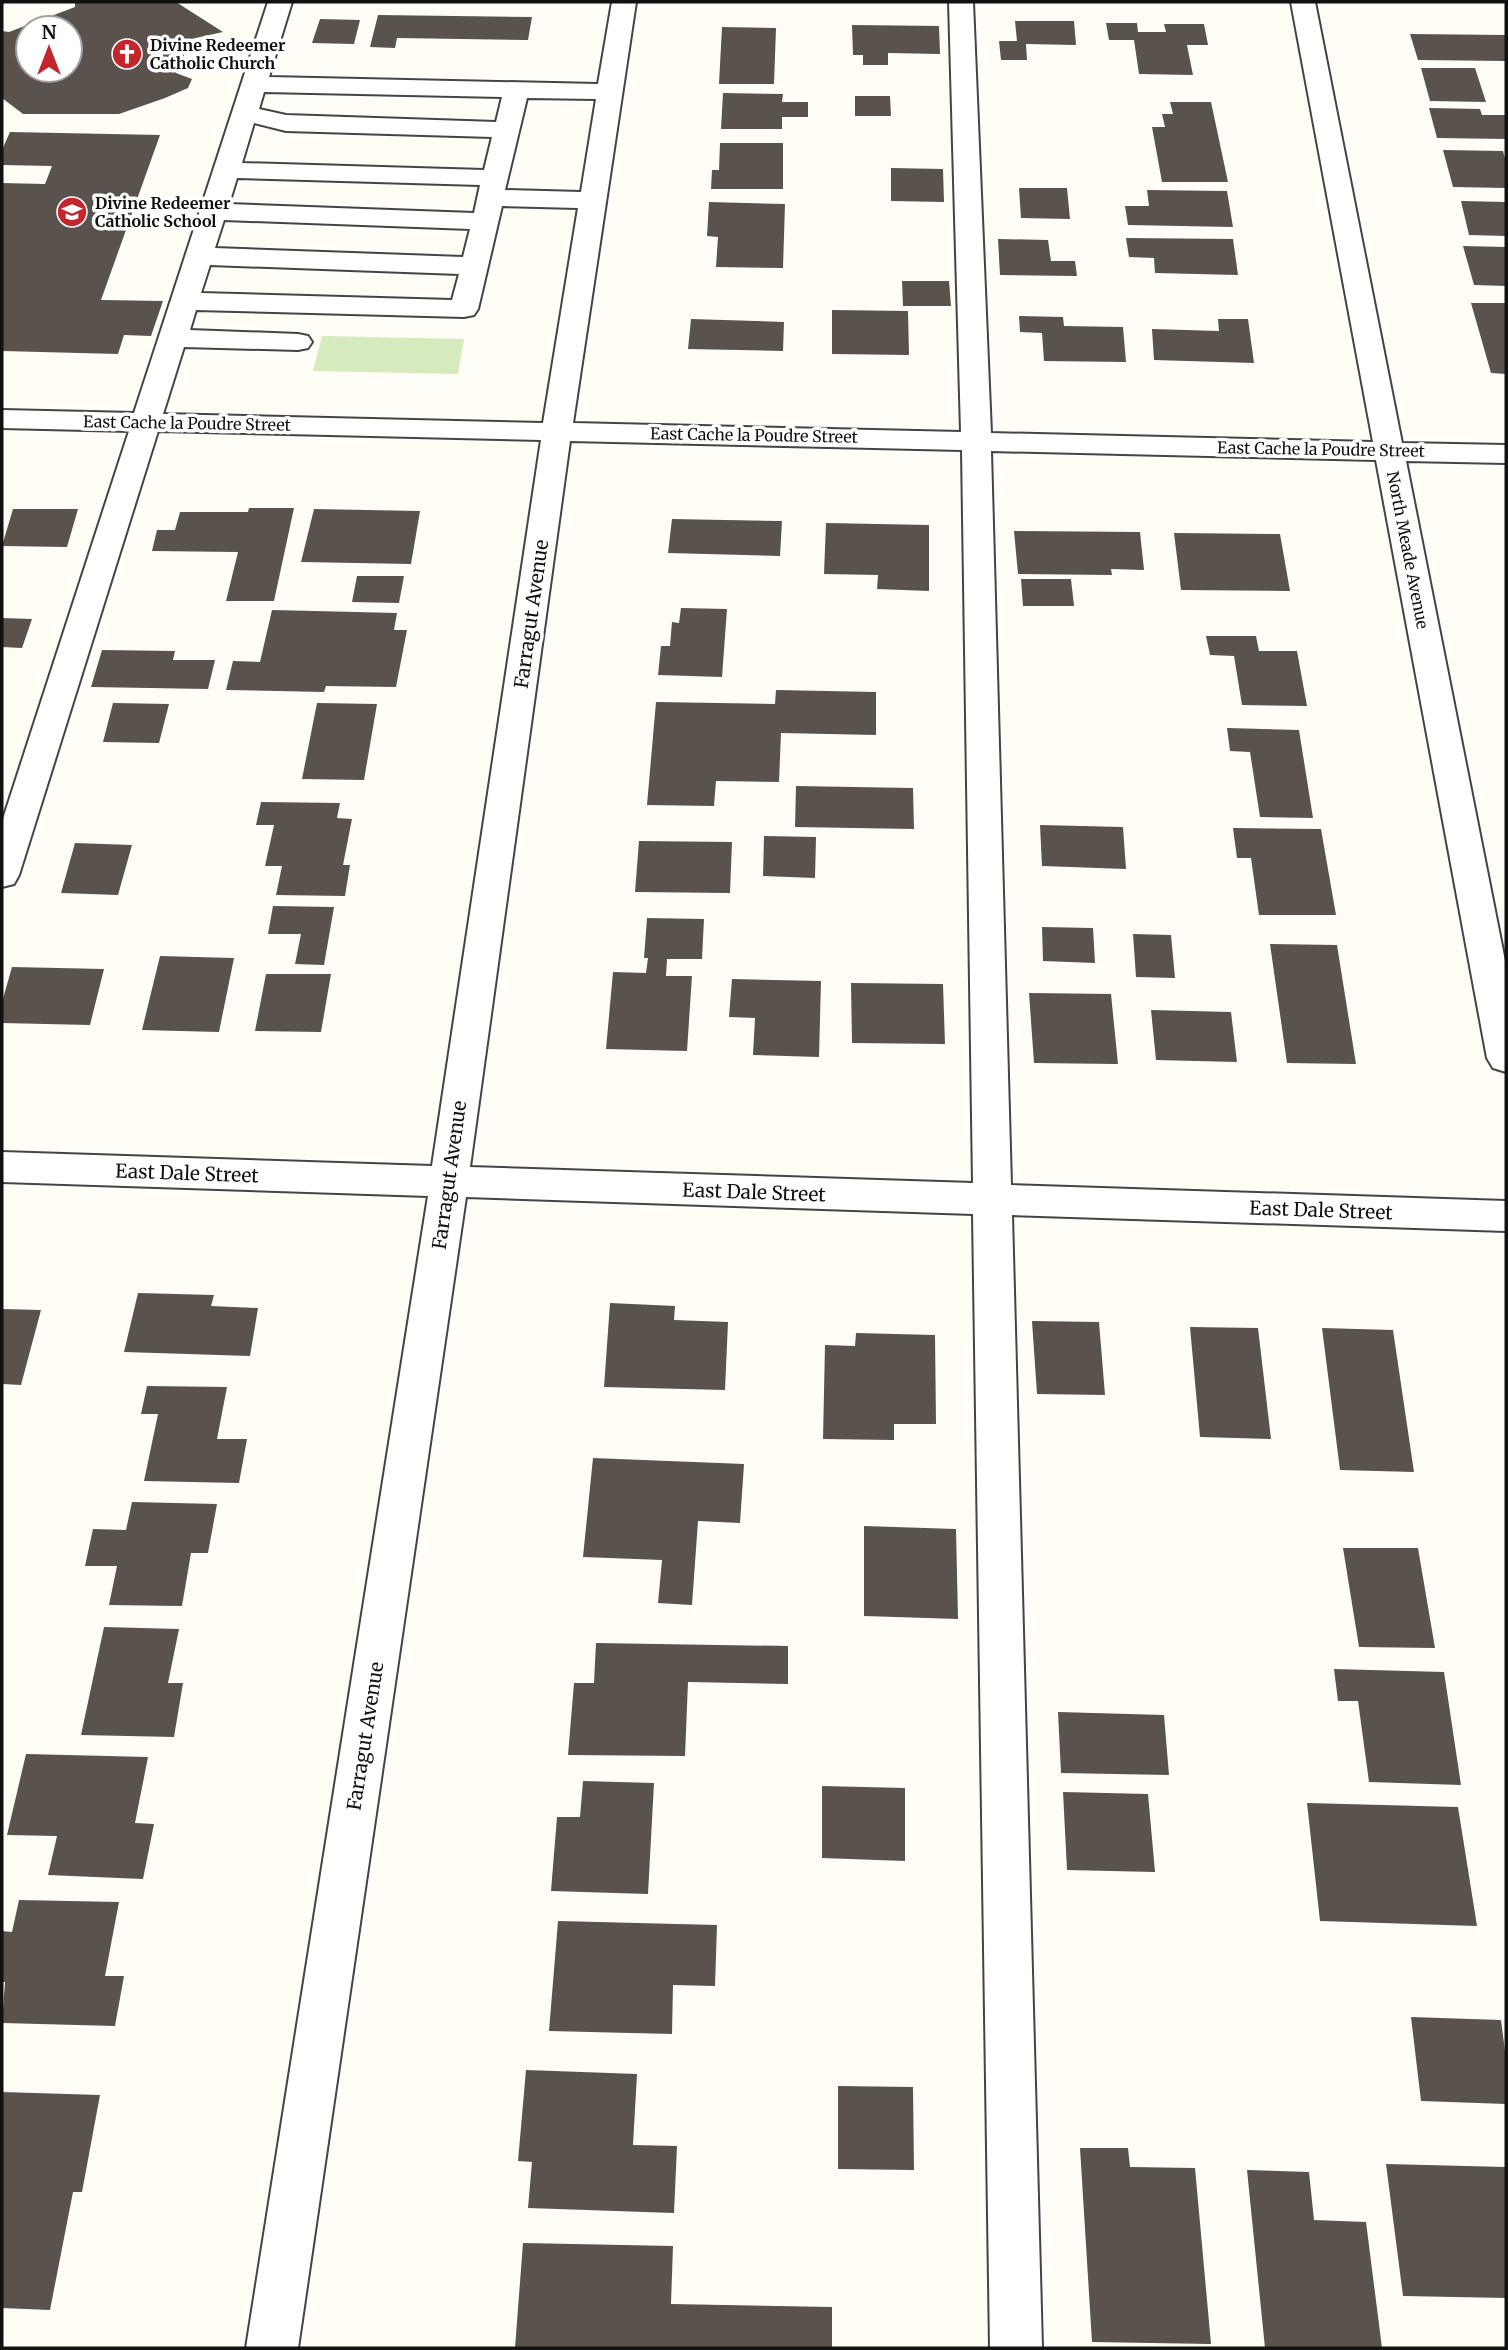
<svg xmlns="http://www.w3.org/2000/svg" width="1508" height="2350" font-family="Merriweather,serif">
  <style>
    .green { fill: #d5ebbd }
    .building { fill: #5a524d; fill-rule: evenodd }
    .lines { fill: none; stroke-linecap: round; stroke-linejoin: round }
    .minor-casing { stroke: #444; stroke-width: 4 }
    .minor { fill: #fff; fill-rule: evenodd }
    .labels { text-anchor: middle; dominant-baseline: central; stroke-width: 7; stroke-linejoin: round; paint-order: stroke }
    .far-poi-label { font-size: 16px; font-weight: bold; fill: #111; stroke: #fff; text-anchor: start }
    .far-street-label { font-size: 16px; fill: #111; stroke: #fff }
    .street-label { font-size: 19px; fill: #111; stroke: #fff }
  </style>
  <rect width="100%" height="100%" fill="#fffdf5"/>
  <path class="green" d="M 322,336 L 464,339 L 458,374 L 313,371 Z"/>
  <path class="building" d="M 75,2 L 176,2 L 223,32 L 191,39 L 176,73 L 192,79 L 188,88 L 165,98 L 119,114 L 23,114 L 2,98 L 2,31 L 9,32 L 75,7 ZM 28,28 L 70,28 L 70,70 L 28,70 Z
    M 378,15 L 532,17 L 528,40 L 397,38 L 395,48 L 370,47 Z
    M 320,19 L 360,20 L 354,44 L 312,43 Z
    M 1015,21 L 1074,21 L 1076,45 L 1026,44 L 1027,60 L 1001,60 L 999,41 L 1017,41 Z
    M 1106,23 L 1137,23 L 1138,32 L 1166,32 L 1164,24 L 1204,24 L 1208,45 L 1187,45 L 1193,75 L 1139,74 L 1134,40 L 1109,40 Z
    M 852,25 L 939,26 L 940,54 L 888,53 L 888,65 L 863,65 L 863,55 L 853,55 Z
    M 722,27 L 776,28 L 774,84 L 719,84 Z
    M 1410,34 L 1506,35 L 1506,61 L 1418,60 Z
    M 1421,68 L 1475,68 L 1486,102 L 1430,101 Z
    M 723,93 L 783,94 L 782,102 L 808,102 L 808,117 L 782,117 L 782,129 L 721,129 Z
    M 855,96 L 890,96 L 891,116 L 855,116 Z
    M 1170,102 L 1211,102 L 1228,182 L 1162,182 L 1152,127 L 1165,127 L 1162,114 L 1173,114 Z
    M 1429,108 L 1480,109 L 1482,115 L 1506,115 L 1506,139 L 1437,138 Z
    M 10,132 L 160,135 L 101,300 L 163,301 L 151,336 L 124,335 L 118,354 L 2,351 L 2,183 L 45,184 L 52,166 L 2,165 L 2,150 Z
    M 720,143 L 783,143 L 783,189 L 711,189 L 712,170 L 719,170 Z
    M 1443,150 L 1503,151 L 1506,162 L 1506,188 L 1453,187 Z
    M 891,168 L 943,169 L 944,202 L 891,201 Z
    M 1019,188 L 1067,188 L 1070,219 L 1021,218 Z
    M 1147,190 L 1227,191 L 1233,227 L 1128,225 L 1125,206 L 1149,206 Z
    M 1461,201 L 1506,202 L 1506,236 L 1469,235 Z
    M 709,202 L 785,204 L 783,268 L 716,267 L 718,237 L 707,236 Z
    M 1126,238 L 1233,239 L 1238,275 L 1155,273 L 1154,258 L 1129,257 Z
    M 998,239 L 1048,240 L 1051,261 L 1075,261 L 1077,276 L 1000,275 Z
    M 1463,246 L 1506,247 L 1506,286 L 1474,285 Z
    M 902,281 L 949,281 L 951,306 L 903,306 Z
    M 1471,303 L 1506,303 L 1506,374 L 1491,373 Z
    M 832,310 L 908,311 L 909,355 L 832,354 Z
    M 1019,316 L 1063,317 L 1064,326 L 1123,327 L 1126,362 L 1044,361 L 1042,333 L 1020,332 Z
    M 691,319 L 784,322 L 783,351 L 688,349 Z
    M 1218,319 L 1248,319 L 1254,363 L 1154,360 L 1152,329 L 1219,331 Z
    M 249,508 L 294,508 L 274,601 L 226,601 L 238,552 L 152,551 L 157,530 L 175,530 L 180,512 L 248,512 Z
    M 13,509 L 78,509 L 67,547 L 2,546 Z
    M 314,509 L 420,511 L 411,564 L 301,562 Z
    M 672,519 L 782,521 L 780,556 L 668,553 Z
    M 826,523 L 929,525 L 929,591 L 877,589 L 878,575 L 824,574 Z
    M 1014,531 L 1140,532 L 1144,570 L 1111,569 L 1112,575 L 1018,574 Z
    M 1174,533 L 1280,534 L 1290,591 L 1181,590 Z
    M 357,576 L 404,576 L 399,603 L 352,602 Z
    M 1021,579 L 1071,579 L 1074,606 L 1023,606 Z
    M 681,608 L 727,609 L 722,677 L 658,675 L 661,646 L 670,646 L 672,622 L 679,623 Z
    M 272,610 L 397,613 L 394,630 L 407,630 L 396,687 L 326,686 L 324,692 L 226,690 L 233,661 L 260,662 Z
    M 2,618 L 32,619 L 22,648 L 2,647 Z
    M 1206,636 L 1256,636 L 1259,651 L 1297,651 L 1307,706 L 1242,705 L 1234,656 L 1210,655 Z
    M 102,650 L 175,651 L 173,660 L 215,660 L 208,689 L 91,687 Z
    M 776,690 L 876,692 L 876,735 L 781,733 L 779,782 L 716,781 L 714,806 L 647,805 L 656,702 L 775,704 Z
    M 113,703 L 169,704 L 159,743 L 103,742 Z
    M 317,703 L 377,704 L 364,780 L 302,779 Z
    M 1227,728 L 1299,730 L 1313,818 L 1260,817 L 1250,752 L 1230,751 Z
    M 796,786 L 913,788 L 914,829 L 795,827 Z
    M 261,802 L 340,803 L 337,818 L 352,819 L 343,865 L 350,865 L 345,896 L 276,895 L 282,866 L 265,866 L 274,825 L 256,825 Z
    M 1040,825 L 1123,827 L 1126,869 L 1042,866 Z
    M 1233,828 L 1321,829 L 1336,915 L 1259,915 L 1251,858 L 1237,858 Z
    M 764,836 L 816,837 L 815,878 L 763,876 Z
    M 639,841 L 732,842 L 730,893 L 635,892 Z
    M 75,843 L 132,845 L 118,895 L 61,893 Z
    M 273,906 L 334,907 L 324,965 L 295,964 L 301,934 L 268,934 Z
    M 647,918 L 704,919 L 702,959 L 667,959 L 666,976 L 692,976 L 687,1051 L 606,1049 L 613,972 L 646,973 L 648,958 L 644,958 Z
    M 1042,927 L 1093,928 L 1095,963 L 1043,961 Z
    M 1133,934 L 1171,935 L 1175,978 L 1136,977 Z
    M 1270,944 L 1337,945 L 1356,1064 L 1287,1063 Z
    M 160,956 L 234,958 L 219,1032 L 142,1030 Z
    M 12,967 L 104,969 L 90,1025 L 2,1023 L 2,1002 Z
    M 266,974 L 331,974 L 321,1032 L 255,1031 Z
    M 732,979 L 821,981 L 819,1057 L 753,1055 L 755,1018 L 729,1017 Z
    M 851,983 L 943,984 L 945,1044 L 852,1043 Z
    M 1029,993 L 1111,994 L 1118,1064 L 1034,1063 Z
    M 1151,1010 L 1231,1012 L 1237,1062 L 1156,1060 Z
    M 138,1293 L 214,1295 L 211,1306 L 258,1308 L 250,1356 L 124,1352 Z
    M 610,1303 L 675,1306 L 674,1320 L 728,1322 L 725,1390 L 604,1387 Z
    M 2,1309 L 41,1310 L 21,1385 L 2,1384 Z
    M 1032,1321 L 1099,1322 L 1105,1395 L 1037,1394 Z
    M 1190,1327 L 1258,1328 L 1271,1439 L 1200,1437 Z
    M 1322,1328 L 1393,1330 L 1414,1472 L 1340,1470 Z
    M 856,1333 L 935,1335 L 936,1424 L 894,1424 L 894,1440 L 823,1439 L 825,1345 L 855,1346 Z
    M 147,1386 L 227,1387 L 217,1439 L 247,1439 L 239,1483 L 144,1481 L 158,1414 L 141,1414 Z
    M 593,1458 L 744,1464 L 740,1523 L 698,1521 L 692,1605 L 658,1603 L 662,1560 L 583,1557 Z
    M 132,1502 L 217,1504 L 208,1553 L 191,1553 L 182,1606 L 109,1605 L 117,1566 L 85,1566 L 93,1529 L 126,1530 Z
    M 864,1526 L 956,1529 L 958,1619 L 864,1616 Z
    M 1343,1548 L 1418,1548 L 1435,1648 L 1359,1647 Z
    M 104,1627 L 179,1629 L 168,1683 L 183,1683 L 174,1737 L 81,1735 Z
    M 596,1643 L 788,1646 L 788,1684 L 688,1682 L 685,1756 L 568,1755 L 574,1683 L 594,1683 Z
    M 1334,1669 L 1444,1672 L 1461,1785 L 1369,1782 L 1358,1701 L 1338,1701 Z
    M 1058,1712 L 1164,1715 L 1169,1775 L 1061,1773 Z
    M 26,1754 L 148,1757 L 135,1823 L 154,1824 L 143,1879 L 48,1875 L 57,1836 L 7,1835 Z
    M 583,1781 L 654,1783 L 648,1894 L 551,1891 L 557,1817 L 580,1817 Z
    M 822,1786 L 905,1788 L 905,1861 L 822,1858 Z
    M 1063,1792 L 1148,1794 L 1155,1872 L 1067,1870 Z
    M 1307,1803 L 1458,1807 L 1477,1926 L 1320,1921 Z
    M 19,1900 L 119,1902 L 105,1976 L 124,1976 L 115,2026 L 2,2023 L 5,1982 L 2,1982 L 2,1931 L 12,1932 Z
    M 558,1921 L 717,1925 L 715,1986 L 673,1985 L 672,2034 L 549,2031 Z
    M 1411,2017 L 1501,2020 L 1506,2059 L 1506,2104 L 1421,2101 Z
    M 526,2070 L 637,2074 L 633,2145 L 677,2146 L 674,2213 L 528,2208 L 532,2162 L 518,2161 Z
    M 838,2086 L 913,2087 L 914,2170 L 838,2169 Z
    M 2,2092 L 100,2095 L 82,2192 L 73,2192 L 50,2310 L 2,2308 Z
    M 1080,2148 L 1128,2148 L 1130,2167 L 1195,2168 L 1211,2344 L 1092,2342 Z
    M 1386,2164 L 1506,2167 L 1506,2298 L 1403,2296 Z
    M 1247,2170 L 1309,2172 L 1314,2220 L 1366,2222 L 1382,2348 L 1265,2348 Z
    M 523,2243 L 673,2246 L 671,2304 L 832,2307 L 832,2348 L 515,2348 Z"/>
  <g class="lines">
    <g class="minor-casing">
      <path id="minor" d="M 268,2 L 292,2 L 269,77 L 598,84 L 612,2 L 636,2 L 573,423 L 961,432 L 949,2 L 973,2 L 991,433 L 1373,442 L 1291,2 L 1315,2 L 1402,443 L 1506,445 L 1506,463 L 1406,461 L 1506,966 L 1506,1072 L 1493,1068 L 1487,1058 L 1376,460 L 991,451 L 1011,1185 L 1506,1201 L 1506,1231 L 1012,1215 L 1042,2348 L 990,2348 L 973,1214 L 466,1197 L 298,2348 L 246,2348 L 428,1196 L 2,1182 L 2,1152 L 432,1166 L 541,440 L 158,431 L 19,875 L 14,884 L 2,887 L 2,822 L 129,431 L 2,428 L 2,410 L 134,413 ZM 264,92 L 502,97 L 496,122 L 286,115 L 259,109 ZM 527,98 L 596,99 L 581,192 L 505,190 ZM 254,123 L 286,131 L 492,137 L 484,170 L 242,163 ZM 237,178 L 480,185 L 474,213 L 229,204 ZM 502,206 L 578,208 L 543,423 L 163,414 L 184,347 L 298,350 L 308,348 L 312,342 L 308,336 L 298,334 L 190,330 L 196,310 L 464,317 L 474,315 L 478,309 ZM 224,220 L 470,229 L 463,257 L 215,248 ZM 210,265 L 459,274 L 452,300 L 201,293 ZM 570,441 L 962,450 L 973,1183 L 470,1167 Z"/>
    </g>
    <use href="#minor" class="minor"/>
  </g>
  <defs>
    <g id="church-disc" transform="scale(1.575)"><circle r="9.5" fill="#c4262e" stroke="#fff"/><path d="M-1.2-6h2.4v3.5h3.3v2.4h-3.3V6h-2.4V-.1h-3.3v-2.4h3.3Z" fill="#fff"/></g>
    <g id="school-disc" transform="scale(1.575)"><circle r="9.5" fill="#c4262e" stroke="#fff"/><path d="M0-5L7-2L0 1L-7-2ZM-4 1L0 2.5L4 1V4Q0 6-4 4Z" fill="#fff"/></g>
  </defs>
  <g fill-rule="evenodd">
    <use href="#church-disc" x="127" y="54"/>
    <use href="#school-disc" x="72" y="212"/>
  </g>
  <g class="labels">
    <g class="far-poi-label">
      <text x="150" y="45">Divine Redeemer<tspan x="150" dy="18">Catholic Church</tspan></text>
      <text x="95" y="203">Divine Redeemer<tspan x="95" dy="18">Catholic School</tspan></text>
    </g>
    <g class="far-street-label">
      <text transform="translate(187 423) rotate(1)">East Cache la Poudre Street</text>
      <text transform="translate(754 435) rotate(1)">East Cache la Poudre Street</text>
      <text transform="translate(1321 449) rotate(1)">East Cache la Poudre Street</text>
      <text transform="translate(1408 550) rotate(79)">North Meade Avenue</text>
    </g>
    <g class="street-label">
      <text transform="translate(531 614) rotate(-82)">Farragut Avenue</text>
      <text transform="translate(187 1173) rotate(2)">East Dale Street</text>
      <text transform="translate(449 1175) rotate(-82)">Farragut Avenue</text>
      <text transform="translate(754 1192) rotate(2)">East Dale Street</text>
      <text transform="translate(1321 1210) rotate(2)">East Dale Street</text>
      <text transform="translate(365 1736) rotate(-81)">Farragut Avenue</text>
    </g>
  </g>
  <rect width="1508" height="2350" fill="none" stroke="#111111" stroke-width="7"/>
  <g transform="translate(49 49)"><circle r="33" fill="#ffffff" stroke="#a0a0a0" stroke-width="2"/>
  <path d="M0-5L12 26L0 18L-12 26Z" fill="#c4262e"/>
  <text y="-10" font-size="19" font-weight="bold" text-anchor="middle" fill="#111111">N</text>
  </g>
</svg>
